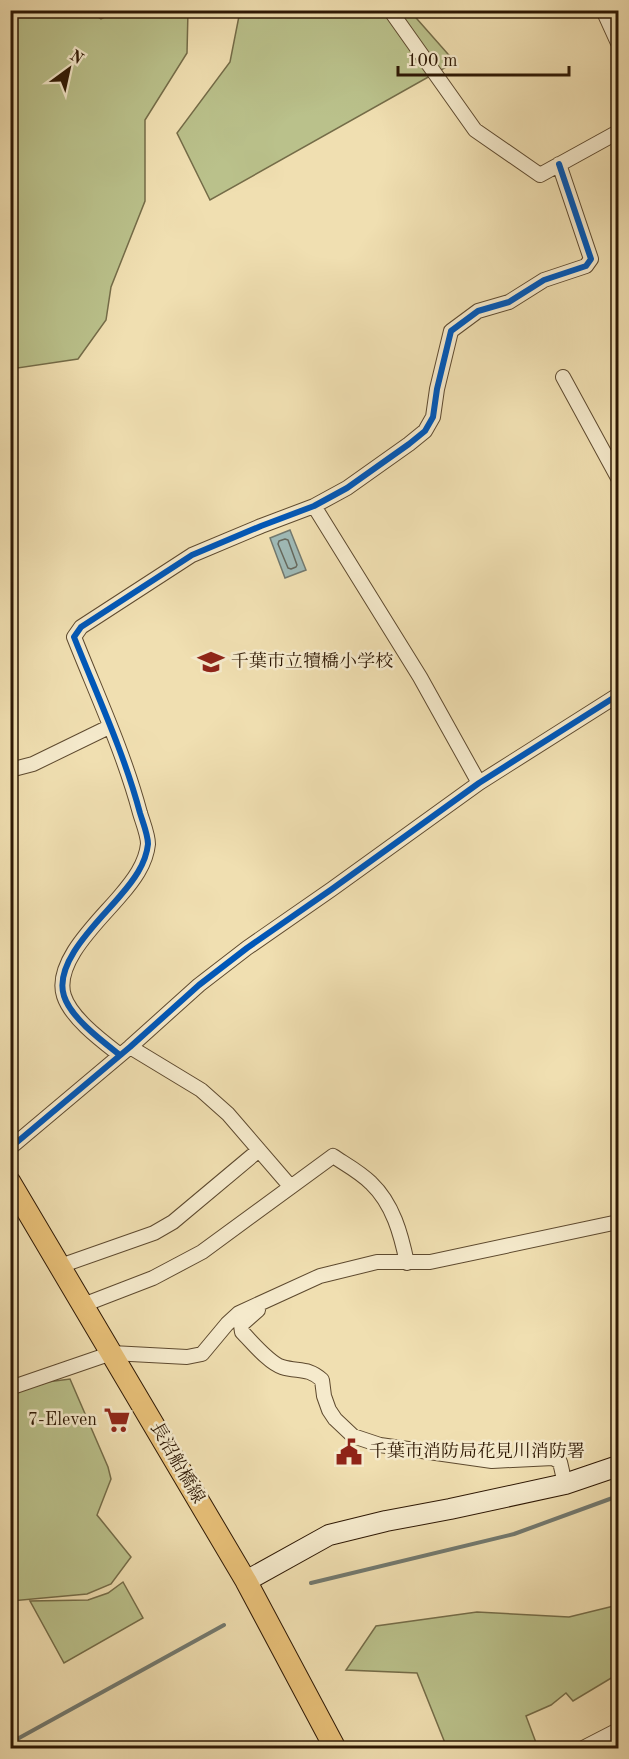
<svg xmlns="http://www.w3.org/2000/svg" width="629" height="1759" font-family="'Old Standard TT','Noto Serif JP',serif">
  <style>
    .green { fill: #bac18b; stroke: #746c48; stroke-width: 1.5 }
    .water { fill: #9fbab7; stroke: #72796f; stroke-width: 1.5 }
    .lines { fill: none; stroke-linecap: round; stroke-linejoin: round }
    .shore { stroke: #66695e; stroke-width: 1.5 }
    .stream { stroke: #72796f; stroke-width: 4 }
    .street-casing { stroke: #5e4a2f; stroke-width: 16 }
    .secondary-casing { stroke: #2e1804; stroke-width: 22 }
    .primary-casing { stroke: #2e1804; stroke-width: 23 }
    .street { stroke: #f5eacc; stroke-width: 14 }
    .secondary { stroke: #f5eacc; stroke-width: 20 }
    .primary { stroke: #e8c078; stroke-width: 21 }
    .cycleway-casing { stroke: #f5eacc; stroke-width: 10 }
    .cycleway { stroke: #0057b8; stroke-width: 6 }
    .labels { text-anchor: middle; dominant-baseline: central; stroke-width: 5; stroke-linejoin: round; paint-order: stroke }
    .poi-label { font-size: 18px; fill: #2e1804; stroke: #f5eacc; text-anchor: start }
    .street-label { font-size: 18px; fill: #2e1804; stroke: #f5eacc }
  </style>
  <rect width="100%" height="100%" fill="#f0dfb1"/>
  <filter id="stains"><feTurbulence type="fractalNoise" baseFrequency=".00333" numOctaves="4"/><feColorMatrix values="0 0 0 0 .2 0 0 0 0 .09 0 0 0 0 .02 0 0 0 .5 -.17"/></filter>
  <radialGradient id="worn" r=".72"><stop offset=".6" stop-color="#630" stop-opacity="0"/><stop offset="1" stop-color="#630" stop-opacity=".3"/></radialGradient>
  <path class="green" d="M 10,11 L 89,11 L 101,19 L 117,11 L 188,11 L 187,53 L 145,120 L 145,201 L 111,287 L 106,320 L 78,359 L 11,369 Z
    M 240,11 L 410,11 L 455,62 L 210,200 L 177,133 L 230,62 Z
    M 70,1379 L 108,1467 L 111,1479 L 97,1515 L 131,1557 L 111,1584 L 87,1594 L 11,1601 L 10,1476 L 14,1472 L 11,1449 L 11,1394 L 47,1382 Z
    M 123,1582 L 143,1618 L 64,1663 L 30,1601 L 88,1600 L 108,1593 Z
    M 618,1605 L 618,1674 L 573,1701 L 566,1693 L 551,1705 L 526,1716 L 538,1748 L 447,1748 L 417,1673 L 346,1670 L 376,1626 L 477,1612 L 569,1617 Z"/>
  <path class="water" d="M 290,530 L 306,570 L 285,578 L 270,538 Z"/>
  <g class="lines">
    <path class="shore" d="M 285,539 L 288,540 L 297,565 L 296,567 L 291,569 L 288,568 L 278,544 L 279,541 Z"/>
    <path class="stream" d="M 311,1583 L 514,1534 L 618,1496
      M 10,1743 L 224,1625"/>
    <g class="street-casing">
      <path id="street" d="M 390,10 L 475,130 L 540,175 L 618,132
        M 603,10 L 618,43
        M 563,377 L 618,478
        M 314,506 L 420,677 L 479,783
        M 10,770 L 33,764 L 109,727
        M 130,1047 L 201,1090 L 228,1114 L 290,1186
        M 120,1055 C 102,1041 71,1018 64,996 C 53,962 100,920 120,896 C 133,881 146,864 148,844 C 148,835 143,823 140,813 C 124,753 97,695 74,637 L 81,627 L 192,555 L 261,526 L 314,506 L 347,488 L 409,444 L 425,431 L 433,417 L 437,389 L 451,331 L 478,311 L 509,302 L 544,280 L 586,266 L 591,259 L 559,164
        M 10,1148 L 130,1047 L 199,985 L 247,948 L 332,889 L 479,783 L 618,695
        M 60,1266 L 154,1233 L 173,1222 L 259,1150
        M 83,1305 L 153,1278 L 202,1252 L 333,1156 C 345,1164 360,1172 371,1183 C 393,1204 401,1234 407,1263
        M 258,1310 L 241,1325 L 242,1332 C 252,1342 269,1363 282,1367 C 298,1372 308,1367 322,1380 L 324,1396 L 329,1410 L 335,1419 L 353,1436 L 380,1445 L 492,1461 L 553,1458 L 560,1462 L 565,1484
        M 10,1388 L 112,1353 L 187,1357 L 202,1354 L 227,1324 L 239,1313 L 320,1276 L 377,1262 L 430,1262 L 618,1222
        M 583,1748 L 618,1730"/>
    </g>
    <g class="secondary-casing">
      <path id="secondary" d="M 246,1581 L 329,1535 L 386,1521 L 450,1509 L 565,1484 L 618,1466"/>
    </g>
    <g class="primary-casing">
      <path id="primary" d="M 10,1182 L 246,1581 L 335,1748"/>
    </g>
    <use href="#street" class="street"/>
    <use href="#secondary" class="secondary"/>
    <use href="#primary" class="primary"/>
    <g class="cycleway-casing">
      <path id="cycleway" d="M 120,1055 C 102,1041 71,1018 64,996 C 53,962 100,920 120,896 C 133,881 146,864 148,844 C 148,835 143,823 140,813 C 124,753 97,695 74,637 L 81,627 L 192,555 L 261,526 L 314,506 L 347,488 L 409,444 L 425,431 L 433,417 L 437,389 L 451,331 L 478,311 L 509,302 L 544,280 L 586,266 L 591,259 L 559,164
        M 10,1148 L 130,1047 L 199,985 L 247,948 L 332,889 L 479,783 L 618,695"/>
    </g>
    <use href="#cycleway" class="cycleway"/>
  </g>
  <defs>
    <g id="school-bare" transform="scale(2.07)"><path d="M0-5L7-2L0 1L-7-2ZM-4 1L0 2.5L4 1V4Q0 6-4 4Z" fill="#8f2418" stroke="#f5eacc" stroke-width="2.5" paint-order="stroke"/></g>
    <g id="supermarket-bare" transform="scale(2.07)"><path d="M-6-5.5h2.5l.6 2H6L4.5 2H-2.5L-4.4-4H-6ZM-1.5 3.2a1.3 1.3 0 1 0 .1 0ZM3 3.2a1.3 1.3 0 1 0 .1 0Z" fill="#8f2418" stroke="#f5eacc" stroke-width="2.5" paint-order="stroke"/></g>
    <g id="civic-bare" transform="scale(2.07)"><path d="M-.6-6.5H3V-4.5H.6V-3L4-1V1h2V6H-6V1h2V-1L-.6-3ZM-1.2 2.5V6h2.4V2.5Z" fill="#8f2418" stroke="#f5eacc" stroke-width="2.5" paint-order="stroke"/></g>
  </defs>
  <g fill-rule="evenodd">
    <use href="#school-bare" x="211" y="662"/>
    <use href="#supermarket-bare" x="117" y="1420"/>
    <use href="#civic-bare" x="349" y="1452"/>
  </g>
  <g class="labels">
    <g class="poi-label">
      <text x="231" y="662">千葉市立犢橋小学校</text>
      <text x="97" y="1420" text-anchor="end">7-Eleven</text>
      <text x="369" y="1452">千葉市消防局花見川消防署</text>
    </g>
    <g class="street-label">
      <text transform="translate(177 1463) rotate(60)">長沼船橋線</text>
    </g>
  </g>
  <rect width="629" height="1759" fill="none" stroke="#f0dfb1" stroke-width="36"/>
  <rect x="12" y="12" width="605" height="1735" fill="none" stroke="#2e1804" stroke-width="3"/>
  <rect x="18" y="18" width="593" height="1723" fill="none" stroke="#2e1804" stroke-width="1.5"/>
  <g transform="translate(69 69) rotate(33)" stroke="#f5eacc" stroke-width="4.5" paint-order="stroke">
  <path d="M0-4.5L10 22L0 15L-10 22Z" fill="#2e1804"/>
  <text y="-9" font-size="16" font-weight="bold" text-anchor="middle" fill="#2e1804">N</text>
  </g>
  <path d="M398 66v9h171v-9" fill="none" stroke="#2e1804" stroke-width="3"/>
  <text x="407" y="66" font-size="18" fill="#2e1804" stroke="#f5eacc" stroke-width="4.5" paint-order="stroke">100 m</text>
  <rect width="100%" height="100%" filter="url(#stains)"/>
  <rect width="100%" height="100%" fill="url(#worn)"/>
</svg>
